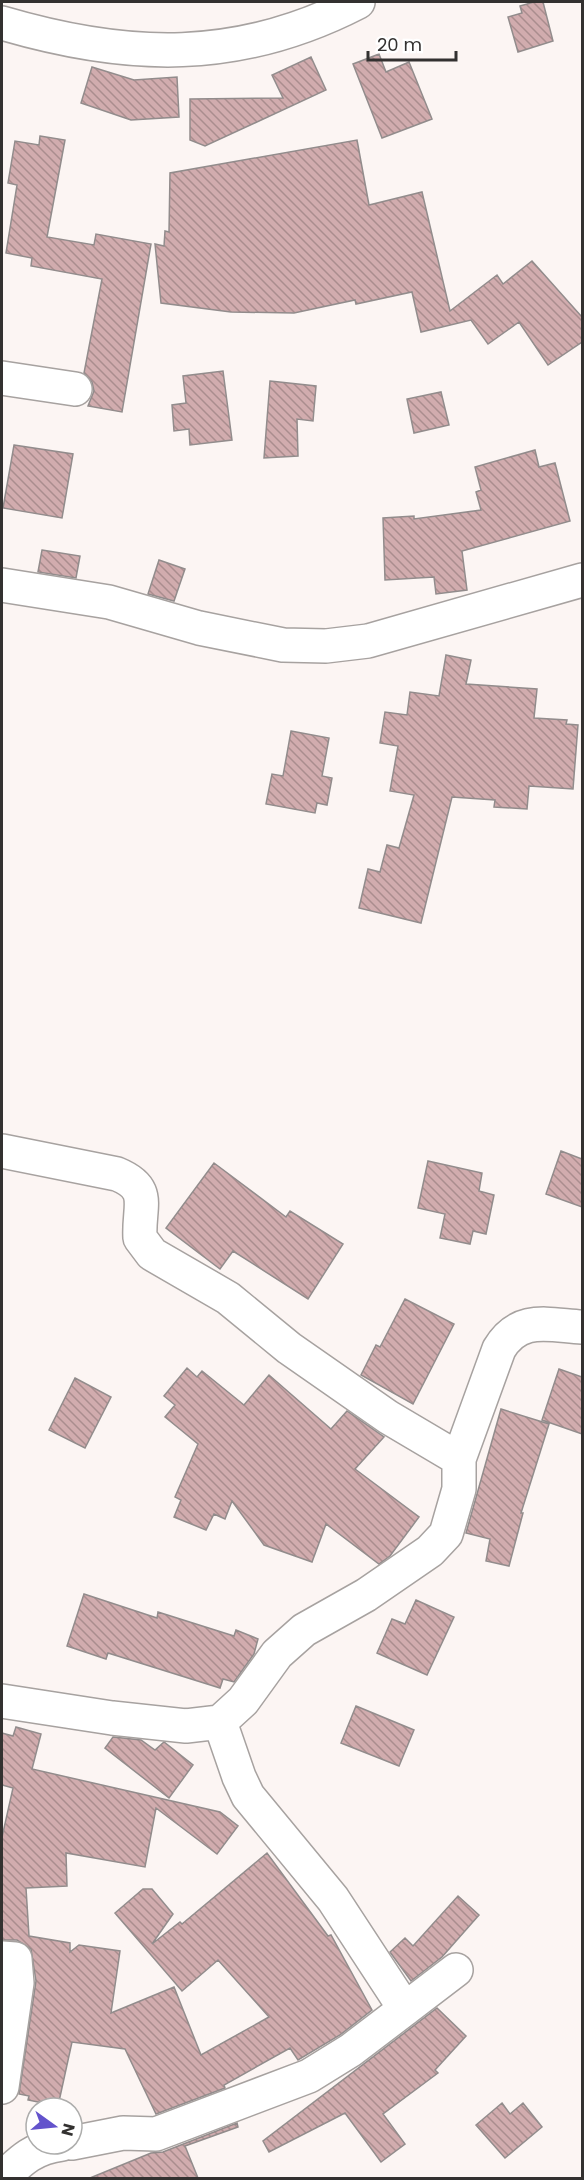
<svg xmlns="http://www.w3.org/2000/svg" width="584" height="2180" font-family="Poppins,sans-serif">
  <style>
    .building { fill: url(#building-back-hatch); stroke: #928c8c; stroke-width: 1.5 }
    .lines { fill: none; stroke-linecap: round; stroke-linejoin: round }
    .minor-casing { stroke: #a7a2a0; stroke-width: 36 }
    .minor { stroke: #fff; stroke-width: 33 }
  </style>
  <defs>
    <pattern id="building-back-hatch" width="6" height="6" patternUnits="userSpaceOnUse" patternTransform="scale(1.5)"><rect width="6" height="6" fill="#d1acae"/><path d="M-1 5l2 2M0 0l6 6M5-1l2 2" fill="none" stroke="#aa8d8e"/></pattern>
  </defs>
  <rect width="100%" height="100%" fill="#fcf5f3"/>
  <path class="building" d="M 534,2 L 543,2 L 553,41 L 518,52 L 508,17 L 522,13 L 520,6 Z
    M 379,54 L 386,72 L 409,62 L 432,119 L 382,138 L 353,64 Z
    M 311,57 L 326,90 L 205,146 L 190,140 L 190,99 L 283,98 L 272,75 Z
    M 92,67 L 134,80 L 177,77 L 179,117 L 131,120 L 81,103 Z
    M 40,136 L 65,140 L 47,237 L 94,245 L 96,234 L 151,244 L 122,412 L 88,406 L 94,391 L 92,382 L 84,373 L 102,279 L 31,266 L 32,258 L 6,253 L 17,185 L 8,183 L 15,141 L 39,145 Z
    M 357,140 L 369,205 L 422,192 L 450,311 L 497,275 L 503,284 L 532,261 L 582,317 L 582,342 L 548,365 L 519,322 L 488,344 L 471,320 L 421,332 L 412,292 L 356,304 L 355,300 L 294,313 L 231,312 L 161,303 L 155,244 L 164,246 L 165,231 L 169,232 L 170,173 Z
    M 223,371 L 232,440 L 190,445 L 189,429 L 174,431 L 172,405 L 186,403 L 183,376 Z
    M 270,381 L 316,386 L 313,421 L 297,419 L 298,456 L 264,458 Z
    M 441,392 L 449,425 L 414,433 L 407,399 Z
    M 14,445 L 73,454 L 62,518 L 3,508 Z
    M 535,450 L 539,467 L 555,463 L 570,521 L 462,551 L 467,590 L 436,594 L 434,577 L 385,580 L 383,518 L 414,516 L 414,519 L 481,510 L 476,492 L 481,490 L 475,467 Z
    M 42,550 L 80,556 L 76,578 L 38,572 Z
    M 159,560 L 185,569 L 174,601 L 148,594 Z
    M 446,655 L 471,660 L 466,684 L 537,689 L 534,718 L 567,720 L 566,724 L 578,725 L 573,789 L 529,786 L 527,809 L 494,807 L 495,800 L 452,797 L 421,923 L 359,908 L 368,869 L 380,872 L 387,845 L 399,848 L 414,795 L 390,791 L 398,746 L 380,743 L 385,712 L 407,715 L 410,692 L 439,696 Z
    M 291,731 L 329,738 L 322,776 L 332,778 L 327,805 L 317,803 L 315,813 L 266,804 L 272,774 L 283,776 Z
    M 561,1151 L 582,1159 L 582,1207 L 546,1194 Z
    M 428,1161 L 482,1173 L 479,1191 L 494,1195 L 486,1234 L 473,1231 L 470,1244 L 440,1238 L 445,1214 L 418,1208 Z
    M 214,1163 L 286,1217 L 290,1211 L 343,1244 L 308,1299 L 233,1251 L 220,1269 L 166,1228 Z
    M 405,1299 L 454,1324 L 413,1404 L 361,1375 L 376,1345 L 380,1347 Z
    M 187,1368 L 197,1377 L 202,1371 L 244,1405 L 269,1375 L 331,1429 L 347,1411 L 384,1437 L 355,1469 L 419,1517 L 390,1556 L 379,1564 L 326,1524 L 312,1562 L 264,1545 L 232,1501 L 225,1519 L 214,1514 L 206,1530 L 174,1517 L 181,1500 L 175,1497 L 198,1444 L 165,1417 L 175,1405 L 164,1396 Z
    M 559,1369 L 582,1377 L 582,1434 L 542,1420 Z
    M 75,1378 L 111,1397 L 85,1448 L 49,1430 Z
    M 501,1409 L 549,1424 L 521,1513 L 523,1513 L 509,1566 L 486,1561 L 490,1539 L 466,1533 Z
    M 84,1594 L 157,1618 L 158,1612 L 234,1636 L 236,1630 L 258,1639 L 254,1654 L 234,1682 L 223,1679 L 220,1688 L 108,1653 L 106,1659 L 67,1646 Z
    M 416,1600 L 454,1617 L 427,1675 L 377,1653 L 392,1619 L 405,1624 Z
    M 356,1706 L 414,1730 L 399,1766 L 341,1743 Z
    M 16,1727 L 41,1734 L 32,1769 L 220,1812 L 238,1826 L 217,1854 L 156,1808 L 145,1867 L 66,1853 L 67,1886 L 26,1888 L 29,1936 L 70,1943 L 70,1952 L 79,1945 L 120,1951 L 111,2013 L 174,1987 L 201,2055 L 269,2017 L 218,1960 L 182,1991 L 115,1913 L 143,1889 L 152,1889 L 173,1914 L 152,1944 L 180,1922 L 182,1924 L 267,1853 L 328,1936 L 331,1935 L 372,2010 L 340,2035 L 298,2060 L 290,2048 L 224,2085 L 225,2088 L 156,2114 L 125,2049 L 72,2042 L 58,2106 L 28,2100 L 29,2096 L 19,2094 L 36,1981 L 31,1949 L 17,1940 L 2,1940 L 2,1837 L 13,1788 L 2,1785 L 2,1733 L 13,1736 Z
    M 113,1737 L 141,1740 L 155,1750 L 164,1742 L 193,1765 L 169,1798 L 105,1748 Z
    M 458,1896 L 479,1915 L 442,1957 L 411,1981 L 390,1952 L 405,1938 L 413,1946 Z
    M 437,2008 L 466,2036 L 435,2070 L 438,2073 L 383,2114 L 405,2144 L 381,2162 L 345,2113 L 269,2152 L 263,2141 Z
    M 502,2103 L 510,2114 L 523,2103 L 542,2127 L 505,2158 L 476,2125 Z
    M 237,2123 L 238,2127 L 185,2146 L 198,2178 L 90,2178 L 151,2153 L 163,2152 Z"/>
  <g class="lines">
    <g class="minor-casing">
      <path id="minor" d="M 2,23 C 128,60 238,64 358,2
        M 2,378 L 75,389
        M 2,585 L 109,602 L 199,628 L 283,645 L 326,646 L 368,641 L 582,580
        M 2,1151 L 117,1174 C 153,1189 138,1206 140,1238 L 152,1254 L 228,1298 L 289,1348 L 388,1417 L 459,1459
        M 2,1701 L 112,1718 L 186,1726 L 220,1722 L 243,1701 L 277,1654 L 304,1630 L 366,1595 L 430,1551 L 446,1534 L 459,1489 L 459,1459 L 499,1349 C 519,1315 548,1325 582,1327
        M 220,1722 L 239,1777 L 248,1796 L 333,1899 L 405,2009
        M 2,1958 L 15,1959 L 17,1983 L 2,2087
        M 72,2143 L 123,2133 L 156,2134 L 309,2076 L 351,2050 L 456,1970
        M 3,2178 C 21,2160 35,2147 62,2144"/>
    </g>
    <use href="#minor" class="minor"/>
  </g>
  <rect width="584" height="2180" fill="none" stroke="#333130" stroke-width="6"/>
  <g transform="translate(54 2126) rotate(105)"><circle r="28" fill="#ffffff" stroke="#adadac" stroke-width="1.5"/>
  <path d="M0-4.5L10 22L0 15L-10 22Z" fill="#6353cc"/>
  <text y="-9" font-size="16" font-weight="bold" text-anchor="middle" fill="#333130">N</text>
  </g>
  <path d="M368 51v9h88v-9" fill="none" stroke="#333130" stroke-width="3"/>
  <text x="377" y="51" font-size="18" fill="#333130" stroke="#ffffff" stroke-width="4.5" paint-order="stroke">20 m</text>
</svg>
